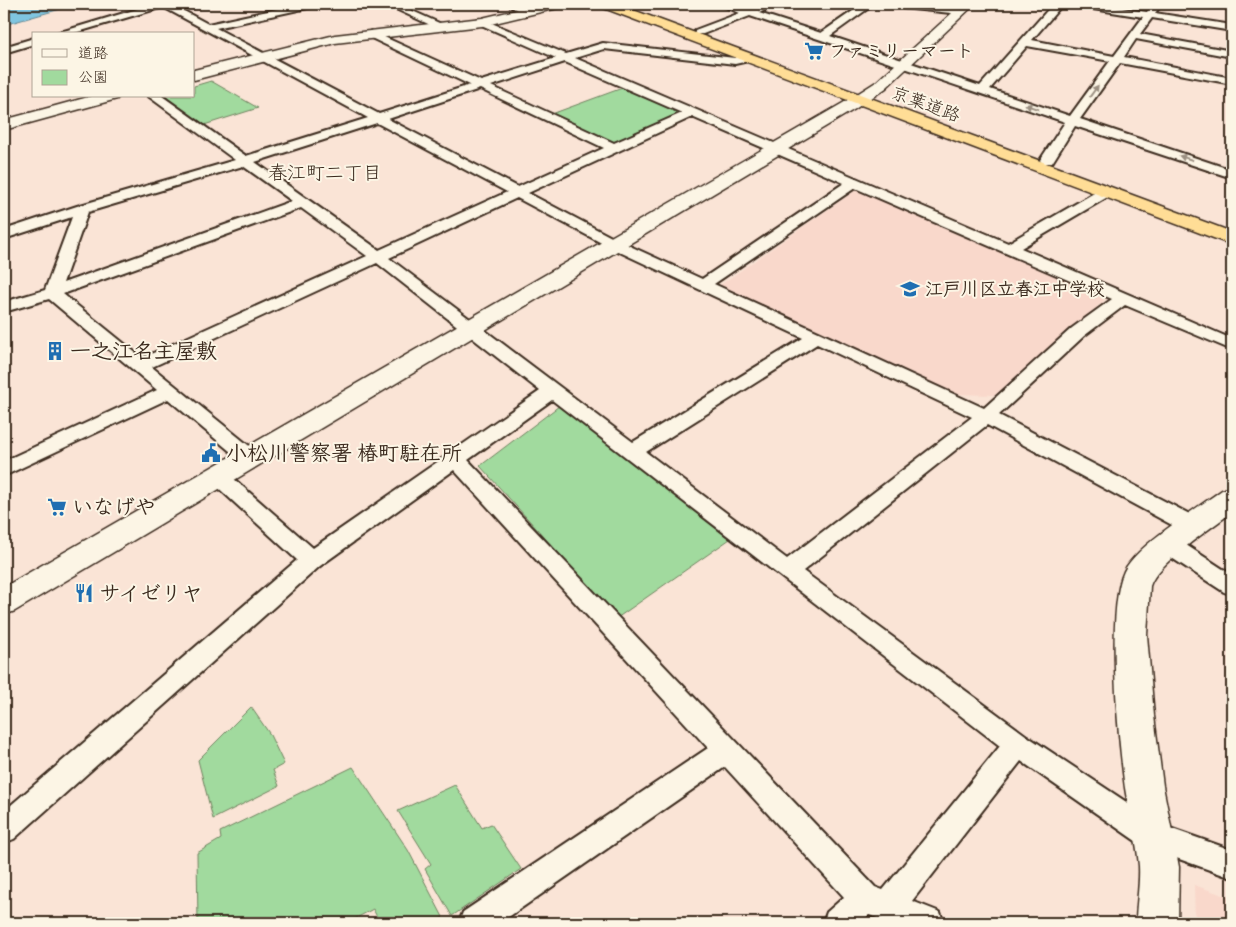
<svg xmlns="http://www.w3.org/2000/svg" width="1236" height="927" font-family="Caveat,'Klee One',sans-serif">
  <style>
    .built { fill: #f9d8cb }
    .green { fill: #a1da9e; stroke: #6e825e }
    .water { fill: #7fc5e0; stroke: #648792 }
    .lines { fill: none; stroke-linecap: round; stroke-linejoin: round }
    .street-casing { stroke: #3b2a1e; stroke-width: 4 }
    .secondary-casing { stroke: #3b2a1e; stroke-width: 3 }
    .highway-casing { stroke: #3b2a1e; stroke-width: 3 }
    .street { fill: #fcf5e5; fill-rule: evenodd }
    .secondary { fill: #fcf5e5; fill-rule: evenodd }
    .highway { fill: #ffdd96; fill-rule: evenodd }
    .oneway { fill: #9c9082 }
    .labels { text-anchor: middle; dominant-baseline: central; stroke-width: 4; stroke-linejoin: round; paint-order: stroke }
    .far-poi-label { font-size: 18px; font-weight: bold; fill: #3b2a1e; stroke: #fcf5e5; text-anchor: start }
    .far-street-label { font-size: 18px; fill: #3b2a1e; stroke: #fcf5e5 }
    .far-neighbourhood-label { font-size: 19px; fill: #3b2a1e; stroke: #fcf5e5 }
    .poi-label { font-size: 21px; font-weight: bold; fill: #3b2a1e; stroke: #fcf5e5; text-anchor: start }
  </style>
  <rect width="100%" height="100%" fill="#fae4d6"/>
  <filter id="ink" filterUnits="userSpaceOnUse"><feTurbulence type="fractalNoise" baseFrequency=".02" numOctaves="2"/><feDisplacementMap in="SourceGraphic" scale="10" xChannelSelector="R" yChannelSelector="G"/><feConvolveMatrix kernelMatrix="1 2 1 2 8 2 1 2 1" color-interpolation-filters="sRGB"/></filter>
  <g filter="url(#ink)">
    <path class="built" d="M 856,190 L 1101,293 L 1104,301 L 995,395 L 951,394 L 720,285 Z
      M 1194,885 L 1232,898 L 1232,923 L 1195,923 Z"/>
    <path class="green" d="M 211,81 L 258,108 L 201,126 L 165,96 L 194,96 L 194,86 Z
      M 625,87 L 686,113 L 616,145 L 549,115 Z
      M 559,406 L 730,539 L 617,618 L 480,466 Z
      M 251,707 L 269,733 L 284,764 L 273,770 L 279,786 L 213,819 L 198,760 Z
      M 353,767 L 408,850 L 443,917 L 434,923 L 380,923 L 373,909 L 347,923 L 198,923 L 197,853 L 221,839 L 220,832 Z
      M 455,785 L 482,828 L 491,824 L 521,869 L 452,916 L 425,869 L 431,864 L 398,811 Z"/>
    <path class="water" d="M 4,4 L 78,4 L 4,25 Z"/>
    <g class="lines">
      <g class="street-casing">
        <path id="street" d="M 154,4 L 171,4 L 208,24 L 300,4 L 317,4 L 312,7 L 216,28 L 379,114 L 470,85 L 367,36 L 366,34 L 371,31 L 481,81 L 556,58 L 479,24 L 477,22 L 482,19 L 566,54 L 603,43 L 735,58 L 753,56 L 753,60 L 735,64 L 604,49 L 575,58 L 1008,243 L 1101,189 L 1111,189 L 1113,192 L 1111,195 L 1021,248 L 1232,339 L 1232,350 L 1125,305 L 1084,336 L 999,415 L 1201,520 L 1204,526 L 1201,532 L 1193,534 L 1185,532 L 987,425 L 803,571 L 1027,736 L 1161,825 L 1232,850 L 1232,878 L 1143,846 L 1021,761 L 912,901 L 940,912 L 944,923 L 891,923 L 869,915 L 860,923 L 823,923 L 827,912 L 844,897 L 725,767 L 500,923 L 459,923 L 463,912 L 708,748 L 454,470 L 320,566 L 14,839 L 4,843 L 4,811 L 297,560 L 212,482 L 209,477 L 212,472 L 219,470 L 226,472 L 313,548 L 540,391 L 377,263 L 152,367 L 258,453 L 261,458 L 258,463 L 251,465 L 244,463 L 168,399 L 4,476 L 4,461 L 157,390 L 49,299 L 4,312 L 4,302 L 45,290 L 72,217 L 4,239 L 4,230 L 77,206 L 235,160 L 148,96 L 162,96 L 246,156 L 368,118 L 163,7 L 71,34 L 54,34 ZM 565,62 L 682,113 L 614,143 L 491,86 ZM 480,89 L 604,148 L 518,187 L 388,119 ZM 692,117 L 844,183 L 702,279 L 619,241 L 528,193 ZM 377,123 L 507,192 L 379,250 L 255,162 ZM 243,166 L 292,201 L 63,283 L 88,212 ZM 855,188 L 1112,299 L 1072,328 L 984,408 L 714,284 ZM 517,198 L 609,247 L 803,338 L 633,442 L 389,258 ZM 301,208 L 367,256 L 142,358 L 63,294 ZM 817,344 L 972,417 L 787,559 L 646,452 ZM 552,400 L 1000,746 L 883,890 L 875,887 L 468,460 Z
          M 385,4 L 397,4 L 448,27 L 439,29 Z
          M 506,4 L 518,4 L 532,12 L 524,14 Z
          M 718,4 C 730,3 742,10 750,9 C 759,9 765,4 778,4 L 759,13 L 821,33 L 863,4 L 908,4 L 964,9 L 966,11 L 961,14 L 873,5 L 830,36 L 980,86 L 1053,4 L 1063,4 L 1032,40 L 1114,56 L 1143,17 L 1081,7 L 1076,4 L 1097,4 L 1147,12 L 1152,4 L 1162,4 L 1155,13 L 1232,25 L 1232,31 L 1152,18 L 1140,34 L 1232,51 L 1232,57 L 1136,39 L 1124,57 L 1232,78 L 1232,84 L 1120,63 L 1080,119 L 1232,170 L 1232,178 L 1075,126 L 1052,163 L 1042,163 L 1040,160 L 1065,122 L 750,16 L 703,34 L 695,34 L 695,30 L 740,13 ZM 1027,46 L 1110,61 L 1070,116 L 990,89 Z
          M 1208,4 L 1232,4 L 1232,10 Z
          M 34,38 L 34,44 L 4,53 L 4,47 Z
          M 1169,537 L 1177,539 L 1232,575 L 1232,595 L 1224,592 L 1161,551 L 1158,545 L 1161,539 Z"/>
      </g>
      <g class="secondary-casing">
        <path id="secondary" d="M 542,4 L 563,4 L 562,7 L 482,26 L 335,43 L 194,80 L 194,70 L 335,35 L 482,18 Z
          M 962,4 L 975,4 L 886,88 L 855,109 L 15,611 L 4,615 L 4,587 L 843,103 L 876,82 Z
          M 92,96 L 119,96 L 117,99 L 4,130 L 4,120 Z
          M 1232,487 L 1232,512 C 1212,528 1157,563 1150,586 L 1147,635 L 1154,716 L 1163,786 L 1179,867 L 1178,923 L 1136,923 C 1136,905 1140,885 1139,866 C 1137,840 1129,814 1125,788 C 1119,745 1104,598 1127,566 C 1144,541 1196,509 1222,490 Z"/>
      </g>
      <g class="highway-casing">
        <path id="highway" d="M 600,4 L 617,4 L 1232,232 L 1232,245 L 601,7 Z"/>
      </g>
      <use href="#street" class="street"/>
      <use href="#secondary" class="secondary"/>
      <use href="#highway" class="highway"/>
    </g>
    <defs><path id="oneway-solid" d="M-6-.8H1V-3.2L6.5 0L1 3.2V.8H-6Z" transform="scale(1.25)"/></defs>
    <g class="oneway">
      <use href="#oneway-solid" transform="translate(1094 91) rotate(-54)"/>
      <use href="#oneway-solid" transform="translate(1032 107) rotate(-161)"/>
      <use href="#oneway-solid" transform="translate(1186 158) rotate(-162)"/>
    </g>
  </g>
  <defs>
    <g id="supermarket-bare" transform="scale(1.5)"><path d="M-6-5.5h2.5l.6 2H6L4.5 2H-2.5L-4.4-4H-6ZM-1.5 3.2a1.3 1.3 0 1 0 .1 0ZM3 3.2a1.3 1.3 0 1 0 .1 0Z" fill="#1f6fb2" stroke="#fcf5e5" stroke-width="2.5" paint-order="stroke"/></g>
    <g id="school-bare" transform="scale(1.5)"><path d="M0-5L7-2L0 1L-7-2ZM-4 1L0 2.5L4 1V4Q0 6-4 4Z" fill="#1f6fb2" stroke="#fcf5e5" stroke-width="2.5" paint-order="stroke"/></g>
    <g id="building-bare" transform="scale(1.5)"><path d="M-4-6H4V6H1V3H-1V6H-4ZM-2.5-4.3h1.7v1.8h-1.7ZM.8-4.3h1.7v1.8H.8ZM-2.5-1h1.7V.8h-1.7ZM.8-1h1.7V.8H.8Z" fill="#1f6fb2" stroke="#fcf5e5" stroke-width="2.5" paint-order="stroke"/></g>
    <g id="civic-bare" transform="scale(1.5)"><path d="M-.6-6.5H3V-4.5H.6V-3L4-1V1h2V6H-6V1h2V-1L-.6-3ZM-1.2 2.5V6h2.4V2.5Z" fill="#1f6fb2" stroke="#fcf5e5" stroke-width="2.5" paint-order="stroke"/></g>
    <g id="restaurant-bare" transform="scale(1.5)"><path d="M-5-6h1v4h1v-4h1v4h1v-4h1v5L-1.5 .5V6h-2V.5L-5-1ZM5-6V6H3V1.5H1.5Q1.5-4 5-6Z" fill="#1f6fb2" stroke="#fcf5e5" stroke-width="2.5" paint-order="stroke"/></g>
  </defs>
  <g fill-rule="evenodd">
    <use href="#supermarket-bare" x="814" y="51"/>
    <use href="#school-bare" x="910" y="289"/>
    <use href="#building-bare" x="55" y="351"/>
    <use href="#civic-bare" x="211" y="453"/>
    <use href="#supermarket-bare" x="57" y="507"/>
    <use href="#restaurant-bare" x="84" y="593"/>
  </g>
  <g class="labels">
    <g class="far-poi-label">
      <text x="829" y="51">ファミリーマート</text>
      <text x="925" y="289">江戸川区立春江中学校</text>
    </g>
    <g class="far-street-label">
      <text transform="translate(926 104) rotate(20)">京葉道路</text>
    </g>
    <g class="far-neighbourhood-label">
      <text x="325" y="173">春江町二丁目</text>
    </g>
    <g class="poi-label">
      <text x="70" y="351">一之江名主屋敷</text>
      <text x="226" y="453">小松川警察署 椿町駐在所</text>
      <text x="72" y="507">いなげや</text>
      <text x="99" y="593">サイゼリヤ</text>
    </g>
  </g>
  <rect width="1236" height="927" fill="none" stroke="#fcf5e5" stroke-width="20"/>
  <rect x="10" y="10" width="1216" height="907" fill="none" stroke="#3b2a1e" stroke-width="2" filter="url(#ink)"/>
  <rect x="32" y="32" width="162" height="65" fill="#fcf5e5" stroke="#afa495"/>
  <rect x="42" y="49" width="25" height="8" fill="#fcf5e5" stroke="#afa495"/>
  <text x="78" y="58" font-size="15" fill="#3b2a1e">道路</text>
  <rect x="42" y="70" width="25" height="15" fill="#a1da9e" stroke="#afa495"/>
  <text x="78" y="82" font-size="15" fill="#3b2a1e">公園</text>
</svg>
